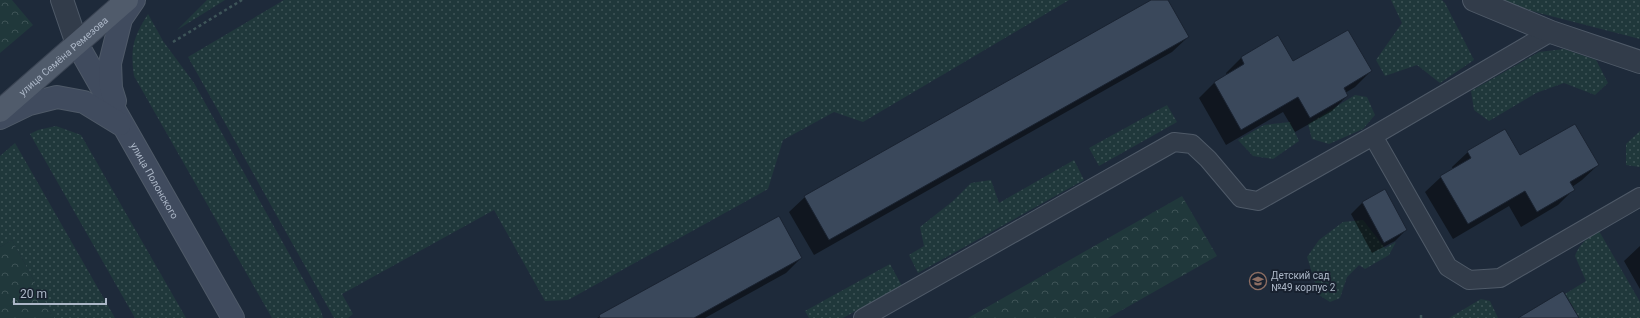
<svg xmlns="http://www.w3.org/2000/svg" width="1640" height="318" font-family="Roboto,sans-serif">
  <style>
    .grass { fill: url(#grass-dots) }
    .forest { fill: url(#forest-crowns) }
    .shadow { fill: #0007 }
    .building { fill: #3a485b; stroke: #1a2331 }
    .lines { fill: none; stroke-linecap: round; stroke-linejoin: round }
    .service-casing { stroke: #4f5a68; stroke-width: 20 }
    .minor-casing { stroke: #4f5a68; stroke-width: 24 }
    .secondary-casing { stroke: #4f5a68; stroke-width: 24 }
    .primary-casing { stroke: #3b4554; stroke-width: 24 }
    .path { stroke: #3e5559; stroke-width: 2.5; stroke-dasharray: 3 3; stroke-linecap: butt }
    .service { stroke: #323c4a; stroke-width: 18 }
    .minor { stroke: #323c4a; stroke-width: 22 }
    .secondary { stroke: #404b5e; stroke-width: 22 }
    .primary { stroke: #505b6b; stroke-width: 22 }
    .labels { text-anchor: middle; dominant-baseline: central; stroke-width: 4; stroke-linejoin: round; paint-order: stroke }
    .street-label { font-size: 10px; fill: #acb7c7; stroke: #18212f }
    .poi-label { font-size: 10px; fill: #acb7c7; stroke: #18212f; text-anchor: start }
  </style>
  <defs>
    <pattern id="grass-dots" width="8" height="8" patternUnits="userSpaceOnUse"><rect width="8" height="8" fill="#20383b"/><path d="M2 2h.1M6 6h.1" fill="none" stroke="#3e5356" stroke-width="1.8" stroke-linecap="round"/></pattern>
    <pattern id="forest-crowns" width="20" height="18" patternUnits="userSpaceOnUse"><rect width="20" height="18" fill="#20383b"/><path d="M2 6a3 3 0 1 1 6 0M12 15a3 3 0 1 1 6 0" fill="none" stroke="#3e5356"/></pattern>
  </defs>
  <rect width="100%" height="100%" fill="#1e2a3a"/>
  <path class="grass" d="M 207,0 L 225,0 L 177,30 Z
    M 284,0 L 1069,0 L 863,122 L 834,112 L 783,140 L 768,189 L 568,300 L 545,301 L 494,210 L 342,294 L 353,314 L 348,318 L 334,318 L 188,57 Z
    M 1391,0 L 1442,0 L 1445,3 L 1474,60 L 1440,83 L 1417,65 L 1385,76 L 1376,60 L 1402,23 Z
    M 1496,0 L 1640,0 L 1640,39 L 1539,13 Z
    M 148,14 L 163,41 L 194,83 L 321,311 L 323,318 L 272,318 L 134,76 C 130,48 133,38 148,14 Z
    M 1564,49 L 1596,60 L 1608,83 L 1595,95 L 1564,83 L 1536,93 L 1489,121 L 1474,110 L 1471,91 L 1539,52 Z
    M 1355,95 L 1367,97 L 1375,115 L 1363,129 L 1329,144 L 1312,139 L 1308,124 Z
    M 1167,105 L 1177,122 L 1099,166 L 1089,148 Z
    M 1290,122 L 1299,141 L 1273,159 L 1253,156 L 1238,140 L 1264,125 Z
    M 56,126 L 81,135 L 186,318 L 135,318 L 30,134 L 38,130 Z
    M 1640,131 L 1640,167 L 1626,165 L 1626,144 Z
    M 15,143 L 115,318 L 54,318 L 12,240 L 0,247 L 0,156 Z
    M 1074,160 L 1084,180 L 918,273 L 909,255 L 924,246 L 920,227 L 953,201 L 971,183 L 991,180 L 999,203 Z
    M 1363,220 L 1385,248 L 1396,242 L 1389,255 L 1365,269 L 1359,265 L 1347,277 L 1340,298 L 1330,302 L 1319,295 L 1307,257 L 1319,240 L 1343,222 Z
    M 1599,231 L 1640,302 L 1640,318 L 1579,318 L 1565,294 L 1586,281 L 1575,256 C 1579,244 1587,238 1599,231 Z
    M 890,264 L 902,286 L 843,318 L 809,318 L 805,311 Z
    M 1481,299 L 1490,301 L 1498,318 L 1449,318 Z"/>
  <path class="forest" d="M 0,0 L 12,0 L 33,25 L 0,53 Z
    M 1182,196 L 1217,256 L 1108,318 L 968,318 Z
    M 12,240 L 54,318 L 0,318 L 0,247 Z"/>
  <path class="shadow" d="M 1153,0 L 1167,0 L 1188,37 L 1172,52 L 814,255 L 789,212 L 805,197 Z
    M 1278,37 L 1293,63 L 1371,71 L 1355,87 L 1345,93 L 1347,96 L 1332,111 L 1295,132 L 1283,112 L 1226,145 L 1199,98 L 1214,83 L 1227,75 L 1226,73 L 1241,58 Z
    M 1504,131 L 1520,157 L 1598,165 L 1582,180 L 1572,187 L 1573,190 L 1558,205 L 1521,227 L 1509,206 L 1453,239 L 1425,192 L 1441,177 L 1453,170 L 1452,167 L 1468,152 Z
    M 1385,190 L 1406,230 L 1395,241 L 1372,253 L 1351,214 L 1362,203 Z
    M 779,217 L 801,258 L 786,273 L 705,318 L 597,318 Z
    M 1640,246 L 1640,289 L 1624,261 Z"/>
  <path class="building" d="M 1151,0 L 1168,0 L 1189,37 L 829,240 L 804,196 Z
    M 1348,30 L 1372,71 L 1344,88 L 1348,96 L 1310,118 L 1298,97 L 1241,130 L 1214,82 L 1244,64 L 1241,57 L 1278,35 L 1293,61 Z
    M 1575,124 L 1599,165 L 1570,182 L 1575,190 L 1537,212 L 1525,191 L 1468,224 L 1440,176 L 1471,158 L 1467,151 L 1505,129 L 1520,155 Z
    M 1385,189 L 1407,230 L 1384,243 L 1362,202 Z
    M 779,216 L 802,258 L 694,318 L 600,318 L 599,315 Z
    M 1563,291 L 1579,318 L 1518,318 Z"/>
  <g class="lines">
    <g class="service-casing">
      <path id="service" d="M 1373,136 L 1448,267 L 1469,280 L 1500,278 L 1640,197
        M 863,318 L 1174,142 L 1192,144 L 1208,159 L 1241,198 L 1258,201 L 1373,136 L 1551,32"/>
    </g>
    <g class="minor-casing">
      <path id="minor" d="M 62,0 L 77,44
        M 1474,0 L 1551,32 L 1640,62"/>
    </g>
    <g class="secondary-casing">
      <g id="secondary">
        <path id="s1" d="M 77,44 L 233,318"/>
        <path d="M 115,101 L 111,88 L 110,63 L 121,19 L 134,0"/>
        <path d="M 0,118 L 29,104 L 57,97 L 84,102 L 120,124"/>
      </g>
    </g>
    <g class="primary-casing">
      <g id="primary">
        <path id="s2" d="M 0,111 L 127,0"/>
      </g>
    </g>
    <path class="path" d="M 173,42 L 242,0
      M 1421,318 L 1421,315"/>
    <use href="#service" class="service"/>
    <use href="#minor" class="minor"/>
    <use href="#secondary" class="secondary"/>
    <use href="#primary" class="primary"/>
  </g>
  <defs>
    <g id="school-ring" transform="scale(0.9)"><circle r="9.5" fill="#18212f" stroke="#8d6e63" stroke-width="1.5"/><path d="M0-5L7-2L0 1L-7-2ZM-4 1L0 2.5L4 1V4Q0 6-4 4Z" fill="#8d6e63"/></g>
  </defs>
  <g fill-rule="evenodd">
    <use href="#school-ring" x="1258" y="281"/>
  </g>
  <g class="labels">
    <g class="street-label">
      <text stroke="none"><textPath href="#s2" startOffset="84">улица Семёна Ремезова</textPath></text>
      <text stroke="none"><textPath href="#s1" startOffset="157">улица Полонского</textPath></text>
    </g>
    <g class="poi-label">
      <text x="1271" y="275">Детский сад<tspan x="1271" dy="12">№49 корпус 2</tspan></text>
    </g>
  </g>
  <path d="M14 298v6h92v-6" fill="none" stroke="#acb7c7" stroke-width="2"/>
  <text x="20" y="298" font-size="12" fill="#acb7c7" stroke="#18212f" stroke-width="3" paint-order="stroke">20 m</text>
</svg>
